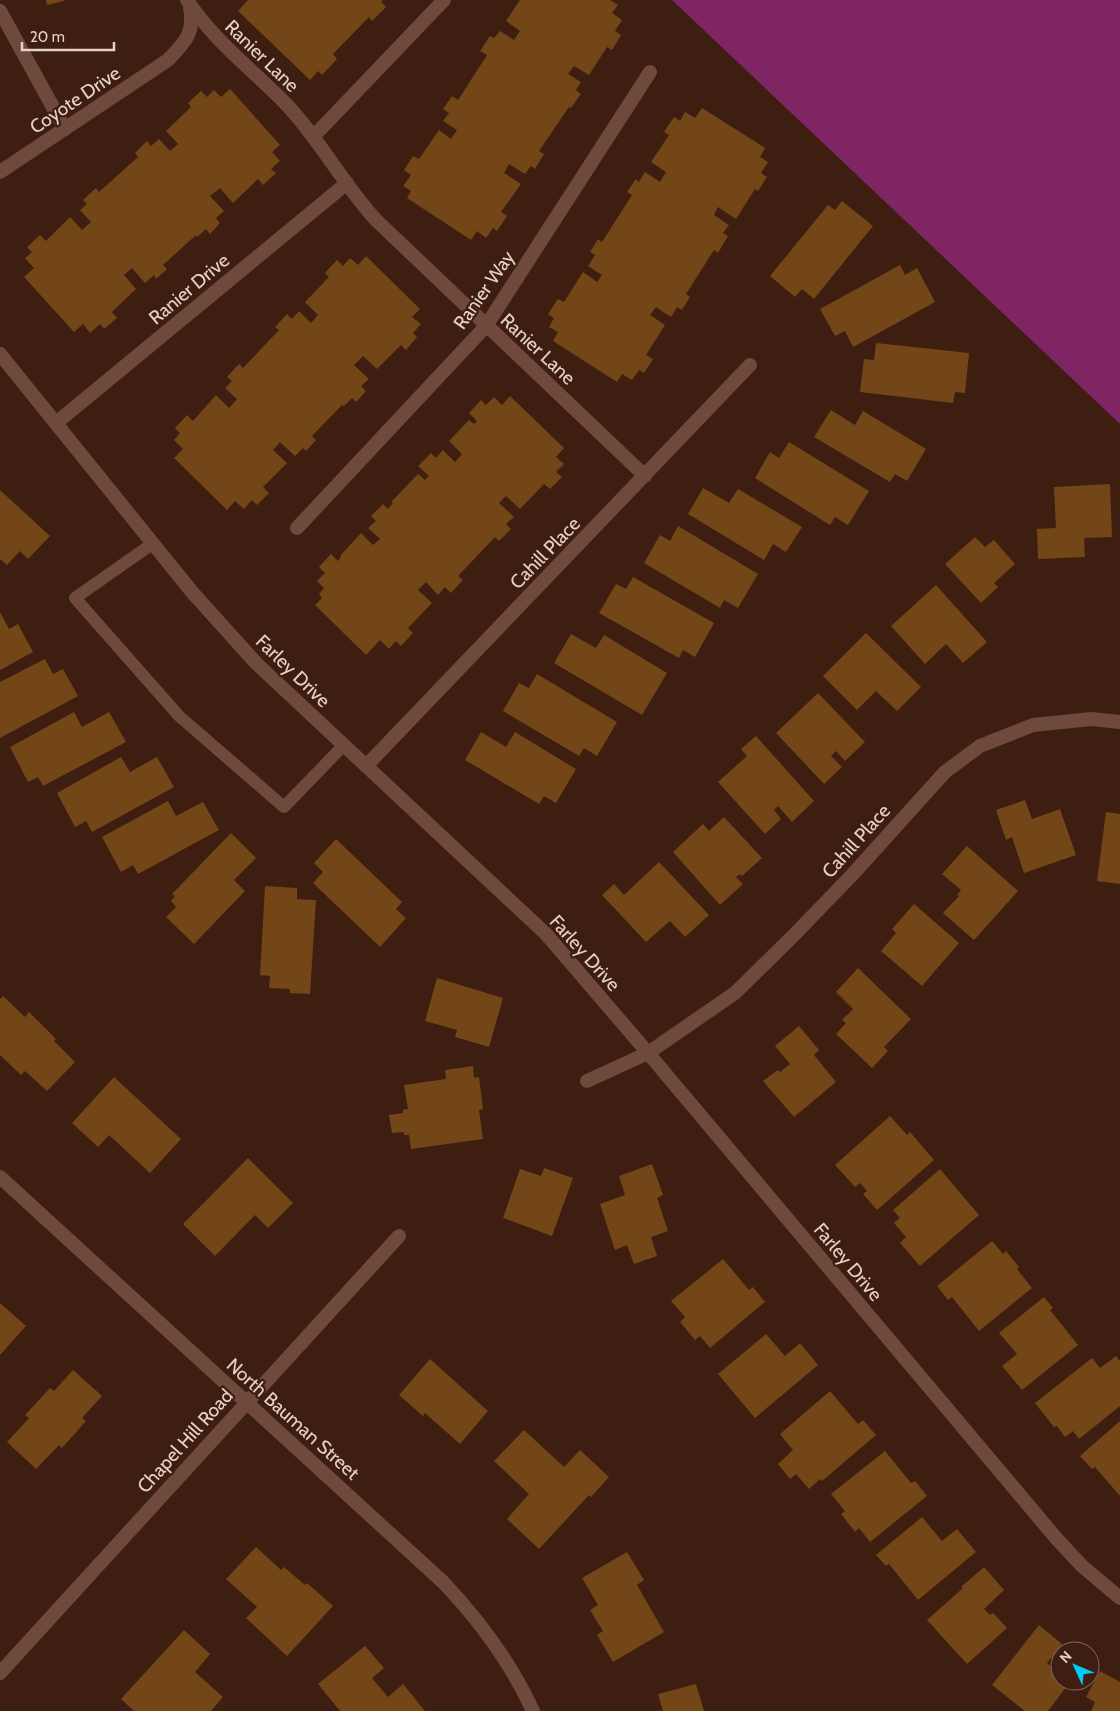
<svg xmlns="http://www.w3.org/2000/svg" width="1120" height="1711" font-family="Cabin,sans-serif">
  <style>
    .forest { fill: #802564 }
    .building { fill: #734618 }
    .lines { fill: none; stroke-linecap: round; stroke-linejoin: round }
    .service { stroke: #6f4a3c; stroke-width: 12 }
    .minor { stroke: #6f4a3c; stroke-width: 14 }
    .labels { text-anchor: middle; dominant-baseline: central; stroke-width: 4.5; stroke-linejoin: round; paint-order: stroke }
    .street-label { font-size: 19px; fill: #e7d1c8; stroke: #3e1e11 }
  </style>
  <rect width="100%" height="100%" fill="#3e1e11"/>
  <path class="forest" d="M 672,0 L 1120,0 L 1120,424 Z"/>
  <path class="building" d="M 46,0 L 64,0 L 64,1 L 47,5 Z
    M 248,0 L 383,0 L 381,2 L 386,7 L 372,21 L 369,17 L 333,54 L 337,59 L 322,75 L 318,71 L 310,80 L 238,11 Z
    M 520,0 L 610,0 L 618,5 L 612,13 L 622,20 L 615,31 L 621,35 L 612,50 L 607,47 L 589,75 L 574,66 L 568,74 L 581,82 L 576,90 L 581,94 L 571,108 L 569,107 L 539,151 L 544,154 L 535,169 L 531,166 L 525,174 L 509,164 L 504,173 L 521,184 L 501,212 L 507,216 L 497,231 L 493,228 L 486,238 L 477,231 L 471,240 L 407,198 L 411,191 L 403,186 L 411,175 L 404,170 L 413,156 L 419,159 L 439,130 L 451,139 L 457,130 L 443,121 L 449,113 L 443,109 L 452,96 L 458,100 L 487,55 L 480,51 L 490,36 L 494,38 L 500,31 L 514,40 L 520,31 L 506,21 Z
    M 230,89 L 280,145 L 272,152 L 280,161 L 271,169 L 276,173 L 263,185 L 258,179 L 233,203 L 220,188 L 210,196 L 224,211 L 216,218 L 220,223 L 210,234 L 206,229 L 197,237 L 196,235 L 163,265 L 167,269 L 156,279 L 154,275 L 145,283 L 132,268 L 124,275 L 136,289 L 112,312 L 117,318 L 104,329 L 100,324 L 90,333 L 83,324 L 74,332 L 24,277 L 34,268 L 25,258 L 32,252 L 27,247 L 40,235 L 46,241 L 70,217 L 82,230 L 91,222 L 80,210 L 87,204 L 83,200 L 96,188 L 99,192 L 138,157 L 135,153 L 147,141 L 151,146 L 159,139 L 170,151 L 178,144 L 166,131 L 191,107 L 188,103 L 201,91 L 207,97 L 214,90 L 221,97 Z
    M 702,108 L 765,148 L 760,157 L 768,162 L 761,173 L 767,177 L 758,191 L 755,189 L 736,219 L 718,207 L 714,215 L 729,225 L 723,233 L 728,236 L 718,253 L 714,250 L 686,294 L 690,297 L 682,310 L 677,307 L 671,317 L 656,307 L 650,315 L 665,325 L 646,355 L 653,359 L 644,373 L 639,370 L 632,380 L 622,374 L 617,382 L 553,341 L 558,332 L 549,327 L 554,318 L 548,314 L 558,299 L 564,302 L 583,272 L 597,282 L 602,275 L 588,266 L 595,255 L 590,252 L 598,239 L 602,242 L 632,195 L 627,192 L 636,179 L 639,182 L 645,172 L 660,182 L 666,172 L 651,162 L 669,135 L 664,132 L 674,117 L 680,121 L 685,112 L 695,118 Z
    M 842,201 L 873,226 L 814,299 L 802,289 L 795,297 L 770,276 L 828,205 L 835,210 Z
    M 366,256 L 420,309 L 412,317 L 421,324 L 413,333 L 417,337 L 406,350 L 401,345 L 377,369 L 363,356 L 354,365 L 369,379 L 361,386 L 366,391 L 356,402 L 352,398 L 344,406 L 342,405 L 312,436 L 316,440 L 306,451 L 303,448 L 295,456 L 280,442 L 273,450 L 287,463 L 263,487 L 269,493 L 257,505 L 252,500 L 244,509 L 235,501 L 227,510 L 174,458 L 183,449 L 174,440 L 180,433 L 175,428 L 187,415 L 193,421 L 216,395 L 229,408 L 237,399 L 225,388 L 232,381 L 227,377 L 239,364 L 243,368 L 279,330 L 275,327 L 287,314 L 292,319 L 299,311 L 311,323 L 318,315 L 305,302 L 329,277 L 325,273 L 337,260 L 343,266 L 350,258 L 358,265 Z
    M 900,265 L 905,275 L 917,268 L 935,302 L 853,347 L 845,331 L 835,336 L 820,309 Z
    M 876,343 L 969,353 L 965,393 L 955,392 L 953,403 L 860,392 L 864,359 L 874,360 Z
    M 510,396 L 564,448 L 556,457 L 564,464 L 556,472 L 562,477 L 550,489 L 544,484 L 520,509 L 506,496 L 499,503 L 514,517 L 506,524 L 511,529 L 499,541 L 495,537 L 458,576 L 463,580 L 451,593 L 445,587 L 438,595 L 426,582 L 418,590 L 432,603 L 408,628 L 413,633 L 401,646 L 396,641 L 389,649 L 380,640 L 366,655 L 315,605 L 322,598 L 319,594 L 324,588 L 317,581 L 325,573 L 319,567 L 331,554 L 338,561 L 341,557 L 340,556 L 361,533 L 373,545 L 380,539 L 368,528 L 376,521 L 371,516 L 383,504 L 388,509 L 393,503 L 391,502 L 418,474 L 425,480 L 429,476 L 418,466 L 431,453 L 436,458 L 443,450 L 455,462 L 462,454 L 449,441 L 469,420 L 474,424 L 477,421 L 469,413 L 481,400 L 486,405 L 494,397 L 502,405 Z
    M 831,410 L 855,425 L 863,411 L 926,449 L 907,481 L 895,474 L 890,482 L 814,437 Z
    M 789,442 L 869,491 L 848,525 L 835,517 L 830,525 L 755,478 L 770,452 L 779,458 Z
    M 1110,484 L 1112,537 L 1084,538 L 1085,557 L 1038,559 L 1037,529 L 1056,528 L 1054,487 Z
    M 703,488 L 729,503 L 738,489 L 802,527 L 786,552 L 773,544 L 764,560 L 688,514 Z
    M 0,490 L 50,536 L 28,559 L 20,551 L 7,565 L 0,559 Z
    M 678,526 L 758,574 L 738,608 L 724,600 L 720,608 L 644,563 L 660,535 L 670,541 Z
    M 975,537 L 985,547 L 994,540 L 1015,564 L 994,583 L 998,587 L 981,603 L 945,564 Z
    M 633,577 L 714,623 L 695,657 L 683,650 L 679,658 L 599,613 L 616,584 L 626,589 Z
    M 936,585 L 987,642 L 963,663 L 946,644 L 925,664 L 891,626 Z
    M 0,612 L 9,629 L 18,624 L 33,652 L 0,670 Z
    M 866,633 L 921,687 L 897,711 L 876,691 L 857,710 L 823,676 Z
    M 571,634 L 596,648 L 604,635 L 667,673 L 642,715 L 554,663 Z
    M 45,659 L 53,674 L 63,669 L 78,696 L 0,738 L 0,682 Z
    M 537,674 L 617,722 L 597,756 L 584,748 L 579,756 L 503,711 L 519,683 L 529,688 Z
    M 818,693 L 865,742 L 845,761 L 836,751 L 831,756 L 842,767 L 824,784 L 776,733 Z
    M 74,712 L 82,727 L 109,712 L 126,742 L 43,786 L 38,777 L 28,782 L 10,747 Z
    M 481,732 L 506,747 L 515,732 L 576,769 L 556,803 L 544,796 L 539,804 L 465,760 Z
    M 756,736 L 814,801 L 792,822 L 778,806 L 774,810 L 781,819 L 765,834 L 718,782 L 747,756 L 741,749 Z
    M 121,757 L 130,772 L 157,757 L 174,787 L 92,832 L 86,821 L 75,827 L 57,793 Z
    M 1025,800 L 1032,819 L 1060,809 L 1076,855 L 1024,873 L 1012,837 L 1006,840 L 996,810 Z
    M 168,801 L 176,816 L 203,802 L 219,830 L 138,874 L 133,865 L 121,872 L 102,837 Z
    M 1106,812 L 1120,814 L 1120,884 L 1097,881 Z
    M 724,817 L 762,858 L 742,876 L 740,874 L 736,877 L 743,884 L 720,905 L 673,852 L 703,824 L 709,831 Z
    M 231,833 L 256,858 L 234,880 L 245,891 L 194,944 L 166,917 L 176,907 L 171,901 L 175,896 L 172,894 Z
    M 336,839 L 402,902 L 396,909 L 406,918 L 380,947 L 313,883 L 323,872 L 314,863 Z
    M 967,846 L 1018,891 L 974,940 L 943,913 L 959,896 L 957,895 L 961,890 L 942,874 Z
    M 659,862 L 709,915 L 685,937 L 670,921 L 646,942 L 602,895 L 614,884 L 624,895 Z
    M 265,886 L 297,888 L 297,899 L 316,900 L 310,994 L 290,993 L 290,989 L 269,988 L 270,976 L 260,975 Z
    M 914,904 L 959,943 L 922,986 L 881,951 L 896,933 L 892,929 Z
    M 858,968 L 911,1019 L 884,1047 L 888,1051 L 872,1068 L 836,1034 L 846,1023 L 842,1020 L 853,1009 L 836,992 Z
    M 437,978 L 503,998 L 489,1047 L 455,1037 L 457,1030 L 425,1021 Z
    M 3,996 L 25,1017 L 29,1012 L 56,1039 L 54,1041 L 75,1062 L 47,1091 L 25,1071 L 21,1075 L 0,1055 L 0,999 Z
    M 799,1026 L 819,1050 L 814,1055 L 836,1082 L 794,1117 L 763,1081 L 778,1070 L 780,1072 L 790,1064 L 775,1046 Z
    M 473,1066 L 474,1078 L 479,1077 L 483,1109 L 479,1110 L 483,1139 L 411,1149 L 409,1135 L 404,1135 L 404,1132 L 392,1133 L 389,1115 L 403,1113 L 403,1110 L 408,1109 L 404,1085 L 446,1079 L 445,1070 Z
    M 114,1077 L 181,1139 L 150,1173 L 109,1135 L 98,1147 L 72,1123 Z
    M 890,1116 L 907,1135 L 910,1132 L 934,1160 L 877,1210 L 863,1194 L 867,1191 L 860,1183 L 855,1187 L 835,1165 Z
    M 248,1158 L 293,1203 L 268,1228 L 255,1215 L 215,1256 L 183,1224 Z
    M 652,1164 L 663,1195 L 657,1198 L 668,1231 L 651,1237 L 657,1256 L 634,1264 L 627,1245 L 615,1250 L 600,1204 L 625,1195 L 619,1176 Z
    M 544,1168 L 573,1178 L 552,1236 L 503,1218 L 520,1169 L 541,1176 Z
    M 940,1169 L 979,1215 L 920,1266 L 900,1243 L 906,1237 L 894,1223 L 900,1218 L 893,1210 Z
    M 992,1241 L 1003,1254 L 1006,1251 L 1019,1267 L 1017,1269 L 1032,1288 L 979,1331 L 952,1297 L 948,1300 L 937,1286 Z
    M 723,1259 L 749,1290 L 753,1287 L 765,1302 L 710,1348 L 700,1336 L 695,1340 L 680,1322 L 685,1317 L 671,1301 Z
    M 1044,1297 L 1053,1308 L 1050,1310 L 1078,1345 L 1022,1390 L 1002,1366 L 1017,1354 L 999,1333 Z
    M 0,1303 L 26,1326 L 0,1355 Z
    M 766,1334 L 785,1356 L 800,1343 L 818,1365 L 755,1418 L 718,1374 Z
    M 1116,1356 L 1120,1361 L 1120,1406 L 1079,1439 L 1073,1431 L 1065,1437 L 1057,1426 L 1054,1427 L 1035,1403 L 1092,1358 L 1100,1368 Z
    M 430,1359 L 488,1411 L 460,1444 L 425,1413 L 423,1416 L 399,1395 Z
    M 73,1370 L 102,1396 L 82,1418 L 86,1421 L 62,1448 L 59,1445 L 36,1469 L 7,1442 L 29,1418 L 25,1415 L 50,1388 L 54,1391 Z
    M 830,1391 L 858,1424 L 863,1420 L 876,1435 L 822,1481 L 820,1479 L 809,1489 L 796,1474 L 790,1479 L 778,1464 L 793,1450 L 780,1434 Z
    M 1120,1421 L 1120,1496 L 1095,1467 L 1092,1469 L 1080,1456 Z
    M 524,1430 L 564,1467 L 580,1450 L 609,1477 L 591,1497 L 589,1495 L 539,1549 L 507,1519 L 529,1494 L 494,1461 Z
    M 885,1451 L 911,1483 L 915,1481 L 927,1496 L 870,1542 L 859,1528 L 855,1532 L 841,1514 L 845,1511 L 831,1494 Z
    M 922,1517 L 942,1541 L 957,1529 L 976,1552 L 918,1600 L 889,1564 L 886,1566 L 876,1555 Z
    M 256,1547 L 281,1570 L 284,1567 L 305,1585 L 307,1583 L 333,1606 L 287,1656 L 246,1618 L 257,1607 L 226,1579 Z
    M 627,1552 L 644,1580 L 637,1585 L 664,1632 L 613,1662 L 597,1635 L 603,1631 L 590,1610 L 598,1605 L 582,1578 Z
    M 984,1567 L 1004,1590 L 984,1609 L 990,1615 L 993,1613 L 1007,1628 L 967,1664 L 927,1620 L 963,1588 L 961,1587 Z
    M 1039,1625 L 1062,1644 L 1047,1663 L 1060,1674 L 1060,1681 L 1070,1682 L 1048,1711 L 1025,1711 L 992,1685 Z
    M 184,1630 L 210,1654 L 195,1672 L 223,1697 L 211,1711 L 134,1711 L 121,1699 Z
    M 365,1646 L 384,1668 L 372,1678 L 388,1697 L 403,1684 L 425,1711 L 340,1711 L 318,1684 Z
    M 1100,1671 L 1120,1682 L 1120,1711 L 1091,1711 L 1095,1702 L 1086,1697 Z
    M 696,1684 L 704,1711 L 663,1711 L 658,1694 Z"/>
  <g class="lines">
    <path class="service" d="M 152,544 L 75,598 L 179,716 L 284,807 L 343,746"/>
    <path class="minor" d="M 187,0 C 214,41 253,70 287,105 C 320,140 343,184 376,220 L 645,476
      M 0,11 L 65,129
      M 314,136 L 444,0
      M 0,172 L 168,60 C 185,42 195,33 190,8
      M 0,354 L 192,592 L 256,663 L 546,934 L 648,1053 L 1056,1538 L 1082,1566 L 1120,1598
      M 56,423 L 347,183
      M 297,528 L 486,326 L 650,72
      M 366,766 L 750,365
      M 587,1081 L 648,1053 L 735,993 L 794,935 L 852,875 L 945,772 L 980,746 L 1033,725 L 1091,719 L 1120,722
      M 0,1177 L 443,1582 C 480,1621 511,1663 533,1711
      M 0,1673 L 399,1236"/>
  </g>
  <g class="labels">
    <g class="street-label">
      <text transform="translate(262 56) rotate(44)">Ranier Lane</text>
      <text transform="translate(75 100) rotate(-34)">Coyote Drive</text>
      <text transform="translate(189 289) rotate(-40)">Ranier Drive</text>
      <text transform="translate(484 290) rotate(-55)">Ranier Way</text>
      <text transform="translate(538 349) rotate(43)">Ranier Lane</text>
      <text transform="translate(545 553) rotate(-46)">Cahill Place</text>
      <text transform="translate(293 671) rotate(44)">Farley Drive</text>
      <text transform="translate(856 841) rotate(-48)">Cahill Place</text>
      <text transform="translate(585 953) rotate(48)">Farley Drive</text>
      <text transform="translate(848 1262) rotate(50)">Farley Drive</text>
      <text transform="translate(293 1419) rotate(42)">North Bauman Street</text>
      <text transform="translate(185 1441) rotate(-48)">Chapel Hill Road</text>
    </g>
  </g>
  <g transform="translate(1075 1666) rotate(314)"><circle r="24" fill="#3e1e11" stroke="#82665a"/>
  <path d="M0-4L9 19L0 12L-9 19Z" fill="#01cbf9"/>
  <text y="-8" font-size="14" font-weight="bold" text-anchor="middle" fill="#e7d1c8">N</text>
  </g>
  <path d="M22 42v8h92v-8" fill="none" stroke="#e7d1c8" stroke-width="2.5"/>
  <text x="30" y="42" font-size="15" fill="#e7d1c8" stroke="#3e1e11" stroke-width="4" paint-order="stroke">20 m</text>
</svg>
